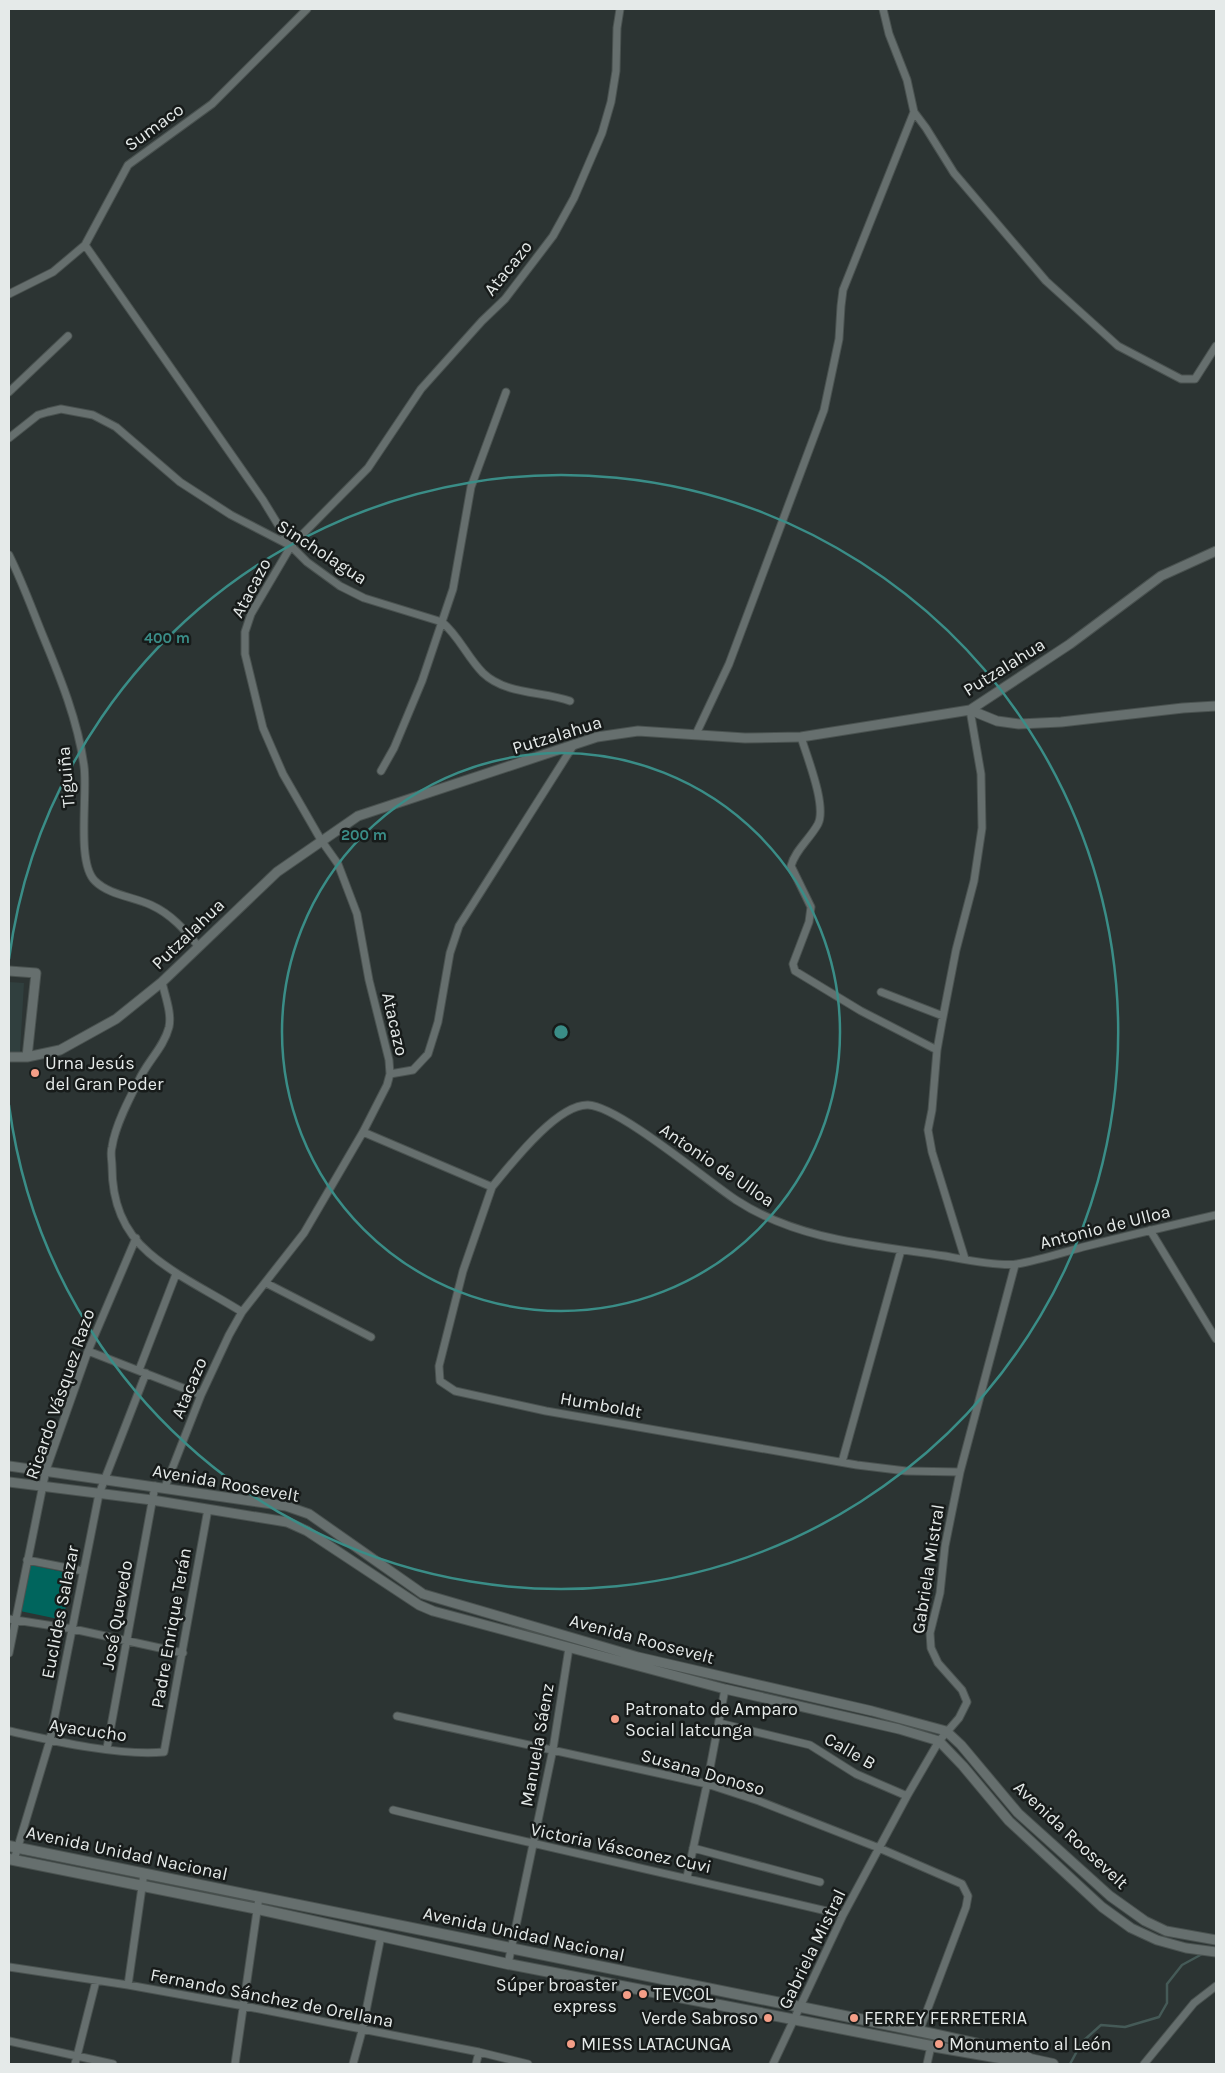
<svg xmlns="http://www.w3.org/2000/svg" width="1225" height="2073" font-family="Karla,sans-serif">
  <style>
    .built { fill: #303f3e }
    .green { fill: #00655d }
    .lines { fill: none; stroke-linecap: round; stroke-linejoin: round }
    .stream { stroke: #455a57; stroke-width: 2.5 }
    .minor-casing { stroke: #4a5250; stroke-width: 9 }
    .tertiary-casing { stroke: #4a5250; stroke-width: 11 }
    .secondary-casing { stroke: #4a5250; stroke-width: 12 }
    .minor { stroke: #666f6e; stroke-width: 7 }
    .tertiary { stroke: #666f6e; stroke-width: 9 }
    .secondary { stroke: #666f6e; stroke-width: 10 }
    .ring { fill: none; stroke: #3a8d87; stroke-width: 2.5 }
    .poi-dot { fill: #f49e87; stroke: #171b1a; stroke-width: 2 }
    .labels { text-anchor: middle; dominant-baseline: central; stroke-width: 5; stroke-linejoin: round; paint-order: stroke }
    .street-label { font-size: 18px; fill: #e5eae9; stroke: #171b1a }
    .poi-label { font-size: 18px; fill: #e5eae9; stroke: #171b1a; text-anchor: start }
    .centre { fill: #3a8d87; stroke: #171b1a; stroke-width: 2.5 }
    .ring-label { font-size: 15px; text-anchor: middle; font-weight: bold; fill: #3a8d87; stroke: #171b1a; stroke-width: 5; stroke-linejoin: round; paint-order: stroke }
  </style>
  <rect width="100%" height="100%" fill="#2c3433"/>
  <path class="built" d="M 9,982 L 24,983 L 20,1052 L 9,1052 Z"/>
  <path class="green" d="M 30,1565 L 73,1574 L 63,1620 L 20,1611 Z"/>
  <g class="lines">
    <path class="stream" d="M 1070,2064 L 1082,2042 L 1101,2025 L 1125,2027 L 1159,2017 L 1167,2003 L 1167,1984 L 1182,1965 L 1204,1953"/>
    <g class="minor-casing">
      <path id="minor" d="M 914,112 L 926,128 L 954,173 L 1046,281 L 1118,346 L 1181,379 L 1195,379 L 1216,346
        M 85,245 L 263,500 L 291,546
        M 9,294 L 53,272 L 85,245 L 128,165 L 212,104 L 307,9
        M 9,392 L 68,336
        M 9,438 L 38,415 L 48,412 L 61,409 L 93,415 L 116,427 L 180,482 L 231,515 L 291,546 L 307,562 L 340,586 L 364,598 L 442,622 C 459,636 467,657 483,673 C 506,695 543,691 570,701
        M 9,555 C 22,581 32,609 43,636 C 60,677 78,721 84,766 C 88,794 76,863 95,881 C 109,895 134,897 151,905 C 171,914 185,930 199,947
        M 696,734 L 729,664 L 824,410 L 839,339 L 841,306 L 843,290 L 914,112 L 907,80 L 889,34 L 883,9
        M 801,737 C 807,757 827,806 818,824 C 810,839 795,850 791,866 L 811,907 L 809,922 L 793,964 L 795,971 L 861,1011 L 937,1050
        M 381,771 L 394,748 L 422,681 L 453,589 L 471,487 L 506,392
        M 162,982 C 165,996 172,1013 169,1027 C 164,1047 147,1062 139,1080 C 129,1099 115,1126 112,1147 C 110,1153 112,1160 112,1166 C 112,1201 122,1230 149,1253 C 177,1277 212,1293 242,1312
        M 881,992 L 943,1016
        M 390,1074 L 413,1070 L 428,1054 L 438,1022 L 450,953 L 459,926 L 573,746
        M 363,1132 L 492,1187 C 511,1164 557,1104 588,1105 C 618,1106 706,1180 736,1200 C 799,1241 873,1245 945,1256 C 962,1259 1001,1267 1017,1264 C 1040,1260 1064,1252 1087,1246 C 1130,1235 1173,1225 1216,1215
        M 492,1187 L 463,1271 L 439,1366 L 440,1381 L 455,1391 L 546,1411 L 857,1465 L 906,1471 L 960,1472
        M 1150,1230 L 1216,1339
        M 965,1259 L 932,1152 L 928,1130 L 932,1110 L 937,1050 L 942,1022 L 956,950 L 974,881 L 982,828 L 981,774 L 970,710
        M 266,1283 L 371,1337
        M 88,1351 L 201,1395
        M 139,1370 L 176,1274
        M 842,1462 L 901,1250
        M 165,1487 L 201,1395 L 229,1335 L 242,1312 L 304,1233 L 363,1132 L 387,1085 L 390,1074 L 389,1060 L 369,980 L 357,914 L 338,864 L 321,840 L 283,774 L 263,728 L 245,654 L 245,632 L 251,614 L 291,546 L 368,468 L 421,389 L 482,321 L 505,299 L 553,236 L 574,198 L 602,133 L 611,102 L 616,71 L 617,28 L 620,9
        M 27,1560 L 83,1571
        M 9,1619 L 73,1629 L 183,1653
        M 9,1653 L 46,1470 L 88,1351 L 136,1238
        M 397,1716 L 707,1784 L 759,1801 L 879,1848 L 962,1884 L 968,1896 L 966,1907 L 919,2032
        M 719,1723 L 810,1745 L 856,1774 L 907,1796
        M 9,1731 C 54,1741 118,1756 164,1752 L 208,1509
        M 107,1748 L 155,1486
        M 393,1810 C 543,1847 693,1879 843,1915
        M 693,1848 L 820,1882
        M 14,1860 L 50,1740 L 99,1494 L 146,1373
        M 687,1877 L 707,1784 L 725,1689
        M 508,1964 L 553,1749 L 569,1648
        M 9,1967 L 128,1985 L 244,2006 L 479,2052 L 528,2064
        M 128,1985 L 144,1873
        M 9,2041 L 113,2064
        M 75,2064 L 96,1981
        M 235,2064 L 259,1897
        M 353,2064 L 362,2031 L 381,1936
        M 476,2064 L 479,2052
        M 773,2064 L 843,1915 L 907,1796 L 939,1741 L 959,1718 L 967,1702 L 962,1690 L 938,1663 L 931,1648 L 930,1633 L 940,1593 L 945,1546 L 960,1472 L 1015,1265
        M 927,2064 L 931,2046
        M 1144,2064 L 1194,2003 L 1216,1986"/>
    </g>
    <g class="tertiary-casing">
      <path id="tertiary" d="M 970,710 L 997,721 L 1019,724 L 1061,722 L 1183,708 L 1216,706
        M 9,971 L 36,973 L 27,1057
        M 9,1057 L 27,1057 L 60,1050 L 116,1019 L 162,982 L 277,872 L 358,816 L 597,737 L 638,731 L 745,738 L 801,737 L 970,710 L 1070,644 L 1161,576 L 1216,551
        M 9,1466 L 286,1506 L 309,1514 L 423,1594 L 638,1657 L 872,1711 L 946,1731 L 961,1745 L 1018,1813 L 1110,1896 L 1145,1921 L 1166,1931 L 1216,1940
        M 9,1482 L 152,1500 L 287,1522 L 307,1531 L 419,1605 L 433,1611 L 725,1689 L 899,1729 L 939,1741 L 963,1766 L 1009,1821 L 1102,1907 L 1131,1928 L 1157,1940 L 1186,1948 L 1216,1952"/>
    </g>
    <g class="secondary-casing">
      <path id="secondary" d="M 9,1846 L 933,2034 L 1024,2054 L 1030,2059 L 1053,2064
        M 9,1859 L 258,1909 L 508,1964 L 931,2046 L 1023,2062 L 1030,2059"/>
    </g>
    <use href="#minor" class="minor"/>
    <use href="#tertiary" class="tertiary"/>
    <use href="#secondary" class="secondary"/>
  </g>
  <g class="ring">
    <circle cx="561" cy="1032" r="279"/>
    <path d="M9 959A557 557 0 1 1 9 1105"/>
  </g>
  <g class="poi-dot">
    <circle cx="35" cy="1073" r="5"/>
    <circle cx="615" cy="1719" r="5"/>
    <circle cx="643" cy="1994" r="5"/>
    <circle cx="627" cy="1995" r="5"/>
    <circle cx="768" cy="2018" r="5"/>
    <circle cx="854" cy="2018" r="5"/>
    <circle cx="571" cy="2044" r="5"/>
    <circle cx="939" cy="2044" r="5"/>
  </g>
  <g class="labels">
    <g class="street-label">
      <text transform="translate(154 127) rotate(-36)">Sumaco</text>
      <text transform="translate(508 268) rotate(-51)">Atacazo</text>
      <text transform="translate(322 552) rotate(33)">Sincholagua</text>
      <text transform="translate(251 588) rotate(-62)">Atacazo</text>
      <text transform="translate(1004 667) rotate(-32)">Putzalahua</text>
      <text transform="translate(557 735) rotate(-17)">Putzalahua</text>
      <text transform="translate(66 777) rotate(-95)">Tiguiña</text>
      <text transform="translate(188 934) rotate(-44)">Putzalahua</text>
      <text transform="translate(395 1024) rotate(77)">Atacazo</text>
      <text transform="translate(717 1165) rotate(34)">Antonio de Ulloa</text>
      <text transform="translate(1105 1227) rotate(-14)">Antonio de Ulloa</text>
      <text transform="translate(189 1388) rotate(-67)">Atacazo</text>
      <text transform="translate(60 1394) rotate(-71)">Ricardo Vásquez Razo</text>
      <text transform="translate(601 1405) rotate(10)">Humboldt</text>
      <text transform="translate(226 1483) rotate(10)">Avenida Roosevelt</text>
      <text transform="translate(928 1569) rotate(-81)">Gabriela Mistral</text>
      <text transform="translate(60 1612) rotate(-79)">Euclides Salazar</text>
      <text transform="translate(117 1615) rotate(-80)">José Quevedo</text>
      <text transform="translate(171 1628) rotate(-80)">Padre Enrique Terán</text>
      <text transform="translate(642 1639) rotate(15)">Avenida Roosevelt</text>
      <text transform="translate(88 1730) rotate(8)">Ayacucho</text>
      <text transform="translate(537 1745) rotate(-80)">Manuela Sáenz</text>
      <text transform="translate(850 1751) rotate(30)">Calle B</text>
      <text transform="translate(703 1772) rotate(16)">Susana Donoso</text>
      <text transform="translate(1071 1835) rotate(43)">Avenida Roosevelt</text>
      <text transform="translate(621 1848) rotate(12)">Victoria Vásconez Cuvi</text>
      <text transform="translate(127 1853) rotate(12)">Avenida Unidad Nacional</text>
      <text transform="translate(524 1934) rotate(12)">Avenida Unidad Nacional</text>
      <text transform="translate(812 1949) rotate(-64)">Gabriela Mistral</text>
      <text transform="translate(272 1998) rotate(11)">Fernando Sánchez de Orellana</text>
    </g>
    <g class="poi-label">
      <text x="45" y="1063">Urna Jesús<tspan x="45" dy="21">del Gran Poder</tspan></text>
      <text x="625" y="1709">Patronato de Amparo<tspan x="625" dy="21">Social latcunga</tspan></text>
      <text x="617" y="1985" text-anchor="end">Súper broaster<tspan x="617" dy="21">express</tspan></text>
      <text x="653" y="1994">TEVCOL</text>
      <text x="758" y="2018" text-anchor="end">Verde Sabroso</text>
      <text x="864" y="2018">FERREY FERRETERIA</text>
      <text x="581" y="2044">MIESS LATACUNGA</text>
      <text x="949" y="2044">Monumento al León</text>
    </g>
  </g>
  <circle cx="561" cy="1032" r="8" class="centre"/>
  <g class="ring-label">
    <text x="167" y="643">400 m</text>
    <text x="364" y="840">200 m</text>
  </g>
  <rect width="1225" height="2073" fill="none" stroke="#e5eae9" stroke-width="20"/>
</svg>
